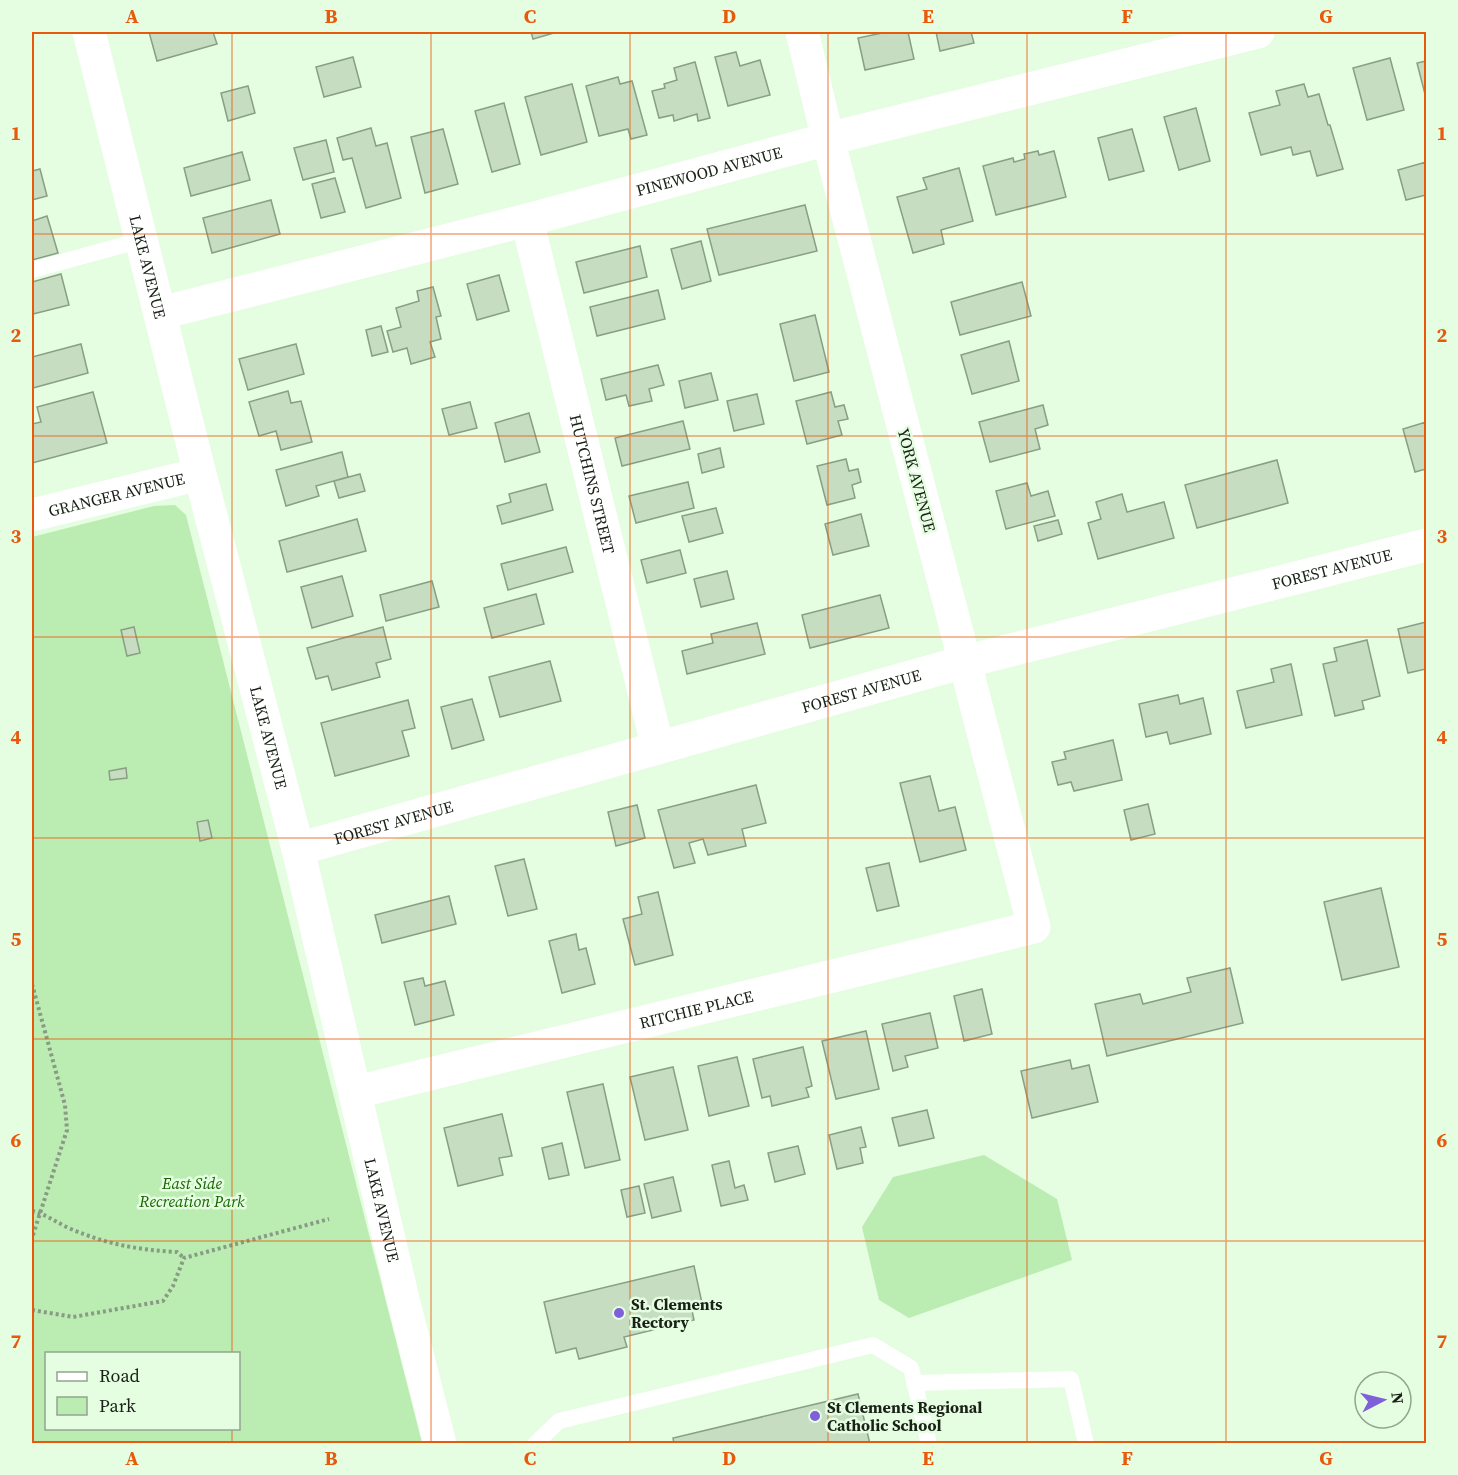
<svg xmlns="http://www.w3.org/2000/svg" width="1458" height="1475" font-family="'Source Serif 4',serif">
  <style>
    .green { fill: #bbedb2; fill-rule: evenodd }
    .building { fill: #c6ddc1; stroke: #899f85; stroke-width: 1.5 }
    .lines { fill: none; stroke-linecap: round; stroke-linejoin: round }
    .path { stroke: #899a85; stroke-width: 4; stroke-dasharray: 3 3; stroke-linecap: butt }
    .lane { stroke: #fff; stroke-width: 16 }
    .street { stroke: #fff; stroke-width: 33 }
    .secondary { stroke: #fff; stroke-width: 33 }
    .grid { fill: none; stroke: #e8590c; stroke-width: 1.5; stroke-opacity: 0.55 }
    .poi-dot { fill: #7e60db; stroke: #e5fde0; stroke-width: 2 }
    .labels { text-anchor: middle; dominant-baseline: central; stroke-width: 5; stroke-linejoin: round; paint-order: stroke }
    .street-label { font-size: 16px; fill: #192117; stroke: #e5fde0 }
    .park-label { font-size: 16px; font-style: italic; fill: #166502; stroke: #e5fde0 }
    .poi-label { font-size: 16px; font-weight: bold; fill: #192117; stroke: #e5fde0; text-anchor: start }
    .neatline { fill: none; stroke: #e8590c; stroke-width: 2 }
    .grid-label { font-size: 20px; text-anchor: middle; font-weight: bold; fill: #e8590c }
  </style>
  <rect width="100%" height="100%" fill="#e5fde0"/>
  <path class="green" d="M 175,505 L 186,515 L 422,1443 L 32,1443 L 32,537 L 154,506 ZM 46,1354 L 238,1354 L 238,1428 L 46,1428 Z
    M 984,1155 L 1057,1199 L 1072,1260 L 909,1318 L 879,1300 L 862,1227 L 893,1177 Z"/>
  <path class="building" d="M 149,32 L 213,32 L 217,44 L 157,61 Z
    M 531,32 L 554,32 L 554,33 L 533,39 Z
    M 887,32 L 908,32 L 914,59 L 865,70 L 858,38 Z
    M 936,32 L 971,32 L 974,43 L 940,51 Z
    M 736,52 L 740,66 L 760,60 L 770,95 L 728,106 L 715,57 Z
    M 353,57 L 361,87 L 324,97 L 316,67 Z
    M 1390,58 L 1404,110 L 1367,120 L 1353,68 Z
    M 1426,61 L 1426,98 L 1417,63 Z
    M 695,62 L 710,118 L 698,121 L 697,114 L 674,121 L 673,115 L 659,118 L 652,91 L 665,88 L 664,84 L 677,80 L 674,68 Z
    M 618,77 L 620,84 L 632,81 L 647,135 L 631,139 L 628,129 L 599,136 L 586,86 Z
    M 572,84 L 587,142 L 541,155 L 525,97 Z
    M 1304,84 L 1308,97 L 1319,94 L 1328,125 L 1330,125 L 1343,169 L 1317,176 L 1310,151 L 1293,155 L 1291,147 L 1261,155 L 1249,113 L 1280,105 L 1276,91 Z
    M 248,86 L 255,113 L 228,121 L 221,93 Z
    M 504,103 L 520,164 L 492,172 L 475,111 Z
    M 1196,108 L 1210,161 L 1179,170 L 1164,117 Z
    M 371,128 L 376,146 L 387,143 L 401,198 L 366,208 L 352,158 L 343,160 L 337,138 Z
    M 443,129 L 458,184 L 425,193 L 411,137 Z
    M 1132,129 L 1144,171 L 1109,180 L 1098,138 Z
    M 326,140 L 334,172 L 303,180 L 294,148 Z
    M 1038,151 L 1039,155 L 1054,151 L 1066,197 L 996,215 L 983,166 L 1013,158 L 1014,162 L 1025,159 L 1024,154 Z
    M 242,152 L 250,180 L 191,196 L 184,168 Z
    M 1426,162 L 1426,195 L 1406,200 L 1398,170 Z
    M 959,168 L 973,221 L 941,230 L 944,244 L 913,253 L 897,197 L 927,189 L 923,178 Z
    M 40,169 L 47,196 L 32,200 L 32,171 Z
    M 335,178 L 345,212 L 321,218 L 312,184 Z
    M 271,200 L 280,234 L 212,253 L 203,218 Z
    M 805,205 L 817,251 L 719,275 L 707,229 Z
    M 47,216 L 58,253 L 32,260 L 32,221 Z
    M 701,241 L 711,281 L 682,289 L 671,249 Z
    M 640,246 L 647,277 L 584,293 L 576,262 Z
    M 61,274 L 69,305 L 33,314 L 32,282 Z
    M 499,275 L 509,311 L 477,320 L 467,284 Z
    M 1022,282 L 1031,316 L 960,335 L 951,302 Z
    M 433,287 L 441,316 L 436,317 L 441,339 L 430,342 L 435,357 L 411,364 L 407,348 L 393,352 L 387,331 L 401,327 L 396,308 L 419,301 L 417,291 Z
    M 658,290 L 665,319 L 597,336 L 590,307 Z
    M 815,315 L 829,372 L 794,381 L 780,324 Z
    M 381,326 L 388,352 L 372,356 L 366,330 Z
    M 1009,341 L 1019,381 L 972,394 L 961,355 Z
    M 81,344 L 88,373 L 33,388 L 32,357 Z
    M 296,344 L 304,374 L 248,390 L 239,359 Z
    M 658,365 L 664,385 L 649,389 L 652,401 L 629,406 L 626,395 L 606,400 L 601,379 Z
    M 711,373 L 718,400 L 685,408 L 679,381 Z
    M 288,391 L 291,403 L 301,401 L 312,442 L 281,450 L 276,431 L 259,436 L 249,402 Z
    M 93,392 L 107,443 L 32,463 L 32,424 L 41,422 L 37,407 Z
    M 831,392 L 835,407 L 844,405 L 848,419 L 838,421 L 842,435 L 807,444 L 796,401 Z
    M 757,394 L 764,424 L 734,431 L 727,401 Z
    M 470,402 L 477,428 L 449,435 L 442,409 Z
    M 1043,405 L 1048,425 L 1035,429 L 1040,449 L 990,462 L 979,422 Z
    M 529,413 L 540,452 L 505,462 L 495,423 Z
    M 683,421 L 690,449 L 622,466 L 615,438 Z
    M 1426,422 L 1426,469 L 1415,472 L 1403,429 Z
    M 720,448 L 724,467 L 702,473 L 698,454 Z
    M 342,452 L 348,477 L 316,486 L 319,496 L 286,506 L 276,470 Z
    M 846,459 L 849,471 L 858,469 L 861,482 L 852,485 L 855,498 L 827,505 L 817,466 Z
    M 1277,460 L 1288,503 L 1197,528 L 1185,485 Z
    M 360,474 L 365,491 L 339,498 L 334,481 Z
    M 688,482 L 694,508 L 636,523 L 629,496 Z
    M 1027,483 L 1031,496 L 1048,491 L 1055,516 L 1006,529 L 996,491 Z
    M 546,484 L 553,510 L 502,524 L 497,506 L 511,502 L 509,494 Z
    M 1122,494 L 1127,512 L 1164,502 L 1174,538 L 1098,559 L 1088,523 L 1101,519 L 1096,502 Z
    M 716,508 L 723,533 L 689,542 L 682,516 Z
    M 861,514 L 869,546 L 833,555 L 825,524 Z
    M 357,519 L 366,551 L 287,572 L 279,541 Z
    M 1058,520 L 1062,534 L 1038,541 L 1034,526 Z
    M 566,547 L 573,572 L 508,590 L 501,564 Z
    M 680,550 L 686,573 L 647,583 L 641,560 Z
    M 727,571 L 734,599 L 701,607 L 694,579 Z
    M 342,576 L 353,616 L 312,628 L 301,587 Z
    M 432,581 L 439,607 L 386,621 L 380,595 Z
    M 536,594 L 544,624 L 492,638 L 484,608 Z
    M 880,595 L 889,628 L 810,648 L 802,615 Z
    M 1426,622 L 1426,669 L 1408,673 L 1398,629 Z
    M 757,623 L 765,654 L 687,674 L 682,651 L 713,643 L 711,634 Z
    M 134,627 L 140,653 L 127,656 L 121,630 Z
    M 383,627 L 391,659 L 376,663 L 380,677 L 332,690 L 328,676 L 316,679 L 307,648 Z
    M 1367,640 L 1380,696 L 1362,701 L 1364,709 L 1335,716 L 1323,664 L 1337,661 L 1334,648 Z
    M 550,661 L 561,701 L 500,717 L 489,677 Z
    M 1291,664 L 1302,715 L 1246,728 L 1237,691 L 1274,682 L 1271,669 Z
    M 1178,695 L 1180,704 L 1203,698 L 1211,734 L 1170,744 L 1167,732 L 1146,737 L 1139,704 Z
    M 472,699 L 484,740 L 452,749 L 441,707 Z
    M 408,700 L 415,728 L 402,731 L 409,756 L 335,776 L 321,723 Z
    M 1113,740 L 1122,780 L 1074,791 L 1071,782 L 1058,785 L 1052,762 L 1066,759 L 1064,752 Z
    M 126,768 L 127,778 L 110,780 L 109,771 Z
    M 930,776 L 939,811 L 955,807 L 966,850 L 920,862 L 900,783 Z
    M 756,785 L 766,823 L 742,829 L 746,846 L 708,855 L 703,839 L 689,843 L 695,863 L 674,868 L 658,810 Z
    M 1148,804 L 1155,834 L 1131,840 L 1124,810 Z
    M 637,805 L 645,838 L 616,846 L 608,812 Z
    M 208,820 L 212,838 L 200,841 L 197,822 Z
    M 524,859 L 537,909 L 508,916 L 495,866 Z
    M 889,863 L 899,906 L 877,911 L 866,868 Z
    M 1381,888 L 1399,967 L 1342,980 L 1324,902 Z
    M 658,892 L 673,955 L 635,965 L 623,919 L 642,914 L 638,897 Z
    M 449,896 L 456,924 L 382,943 L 375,915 Z
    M 576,934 L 579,950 L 586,948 L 595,984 L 562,993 L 549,941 Z
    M 1230,968 L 1243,1023 L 1107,1056 L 1095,1004 L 1140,994 L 1143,1004 L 1191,992 L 1187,978 Z
    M 423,978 L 425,986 L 445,981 L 454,1015 L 415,1025 L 404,982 Z
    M 982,989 L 992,1034 L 964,1041 L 954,996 Z
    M 930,1013 L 938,1048 L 905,1056 L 908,1067 L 893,1071 L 882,1024 Z
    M 866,1031 L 879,1089 L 836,1099 L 822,1041 Z
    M 803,1047 L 812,1086 L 806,1088 L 809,1097 L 772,1106 L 770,1096 L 762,1098 L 753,1059 Z
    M 737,1057 L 749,1106 L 709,1116 L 698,1066 Z
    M 1070,1060 L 1072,1069 L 1089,1065 L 1098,1102 L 1032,1118 L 1021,1071 Z
    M 673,1067 L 688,1130 L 645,1140 L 630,1077 Z
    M 603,1084 L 620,1160 L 585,1168 L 567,1092 Z
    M 927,1110 L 934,1138 L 899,1146 L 892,1118 Z
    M 502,1114 L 512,1156 L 499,1158 L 503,1175 L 458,1186 L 444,1128 Z
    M 861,1127 L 866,1147 L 860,1148 L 863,1163 L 837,1169 L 829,1135 Z
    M 562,1143 L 569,1175 L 549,1179 L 542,1148 Z
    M 798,1146 L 805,1174 L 775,1182 L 768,1153 Z
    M 729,1161 L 735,1188 L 744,1185 L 748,1200 L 721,1206 L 712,1165 Z
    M 673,1177 L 681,1211 L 652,1218 L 644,1184 Z
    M 639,1186 L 645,1213 L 627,1217 L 621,1190 Z
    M 694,1266 L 702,1303 L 691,1306 L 694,1320 L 624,1337 L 627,1347 L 579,1359 L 576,1348 L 556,1353 L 544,1302 Z
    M 858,1394 L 870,1444 L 674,1444 L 673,1438 Z"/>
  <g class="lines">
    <path class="path" d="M 32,984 L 65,1105 L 67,1130 L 32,1238
      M 32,1211 C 46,1214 57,1223 71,1229 C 106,1244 138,1250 177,1252 L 184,1258
      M 32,1310 L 73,1317 L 163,1301 L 173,1286 L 184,1258 L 329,1219"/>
    <path class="lane" d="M 32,270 L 142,240
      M 914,1383 L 1071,1379 L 1086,1444
      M 535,1444 L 559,1421 L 873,1345 L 911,1368 L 929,1444"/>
    <g class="street">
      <path id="s1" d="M 527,220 L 658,748"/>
      <path id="s2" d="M 161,313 L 527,220 L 828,139 L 1258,32"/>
      <path id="s3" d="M 32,515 L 200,474"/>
      <path id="s4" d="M 298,849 L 964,662 L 1426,545"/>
      <path id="s5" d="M 356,1092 L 1034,927 L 828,139 L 802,32"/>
    </g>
    <path class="secondary" id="s6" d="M 89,32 L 200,474 L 298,849 L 402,1295 L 440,1444"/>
  </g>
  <path class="grid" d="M 232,32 L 232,1354M 431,32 L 431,1444M 630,32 L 630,1444M 828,32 L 828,1444M 1027,32 L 1027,1444M 1226,32 L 1226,1444M 32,234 L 1426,234M 32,436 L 1426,436M 32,637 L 1426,637M 32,838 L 1426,838M 32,1039 L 1426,1039M 32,1241 L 1426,1241M 232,1428 L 232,1444"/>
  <g class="poi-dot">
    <circle cx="619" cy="1313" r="6"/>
    <circle cx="815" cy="1416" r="6"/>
  </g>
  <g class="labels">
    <g class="street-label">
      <text stroke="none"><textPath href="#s2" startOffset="566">PINEWOOD AVENUE</textPath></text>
      <text stroke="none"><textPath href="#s6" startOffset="242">LAKE AVENUE</textPath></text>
      <text transform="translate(917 480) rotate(75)">YORK AVENUE</text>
      <text stroke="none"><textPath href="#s1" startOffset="272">HUTCHINS STREET</textPath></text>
      <text stroke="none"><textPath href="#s3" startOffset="87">GRANGER AVENUE</textPath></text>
      <text stroke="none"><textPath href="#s4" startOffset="1071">FOREST AVENUE</textPath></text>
      <text stroke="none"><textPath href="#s4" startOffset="585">FOREST AVENUE</textPath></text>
      <text stroke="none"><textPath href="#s6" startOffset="728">LAKE AVENUE</textPath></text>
      <text stroke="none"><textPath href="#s4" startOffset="99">FOREST AVENUE</textPath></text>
      <text stroke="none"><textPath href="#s5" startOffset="350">RITCHIE PLACE</textPath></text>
      <text stroke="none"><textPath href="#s6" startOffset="1214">LAKE AVENUE</textPath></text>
    </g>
    <g class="park-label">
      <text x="192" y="1183">East Side<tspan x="192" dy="18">Recreation Park</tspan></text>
    </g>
    <g class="poi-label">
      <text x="631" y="1304">St. Clements<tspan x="631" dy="18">Rectory</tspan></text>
      <text x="827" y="1407">St Clements Regional<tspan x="827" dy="18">Catholic School</tspan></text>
    </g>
  </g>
  <rect width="1458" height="1475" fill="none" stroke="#e5fde0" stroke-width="66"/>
  <rect x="45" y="1352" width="195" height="78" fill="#e5fde0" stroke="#93a590" stroke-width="1.5"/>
  <rect x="57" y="1372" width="30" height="9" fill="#ffffff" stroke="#93a590" stroke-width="1.5"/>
  <text x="99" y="1382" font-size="18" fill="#192117">Road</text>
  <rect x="57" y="1397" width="30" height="18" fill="#bbedb2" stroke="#93a590" stroke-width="1.5"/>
  <text x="99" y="1412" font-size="18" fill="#192117">Park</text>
  <g transform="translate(1383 1400) rotate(83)"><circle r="28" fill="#e5fde0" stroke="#93a590" stroke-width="1.5"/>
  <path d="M0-4.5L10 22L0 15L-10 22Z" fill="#7e60db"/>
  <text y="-9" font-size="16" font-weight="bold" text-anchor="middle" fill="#192117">N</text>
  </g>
  <rect x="33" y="33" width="1392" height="1409" class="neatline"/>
  <g class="grid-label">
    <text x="132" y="23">A</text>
    <text x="331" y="23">B</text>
    <text x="530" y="23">C</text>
    <text x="729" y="23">D</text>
    <text x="928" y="23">E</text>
    <text x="1127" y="23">F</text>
    <text x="1326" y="23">G</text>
    <text x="16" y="140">1</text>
    <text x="1442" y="140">1</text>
    <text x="16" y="342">2</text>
    <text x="1442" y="342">2</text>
    <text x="16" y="543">3</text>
    <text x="1442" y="543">3</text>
    <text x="16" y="744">4</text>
    <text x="1442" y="744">4</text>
    <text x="16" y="946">5</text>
    <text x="1442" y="946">5</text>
    <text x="16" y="1147">6</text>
    <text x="1442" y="1147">6</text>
    <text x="16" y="1348">7</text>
    <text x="1442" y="1348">7</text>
    <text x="132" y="1465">A</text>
    <text x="331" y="1465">B</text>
    <text x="530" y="1465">C</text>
    <text x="729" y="1465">D</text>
    <text x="928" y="1465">E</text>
    <text x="1127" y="1465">F</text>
    <text x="1326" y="1465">G</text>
  </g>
</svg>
